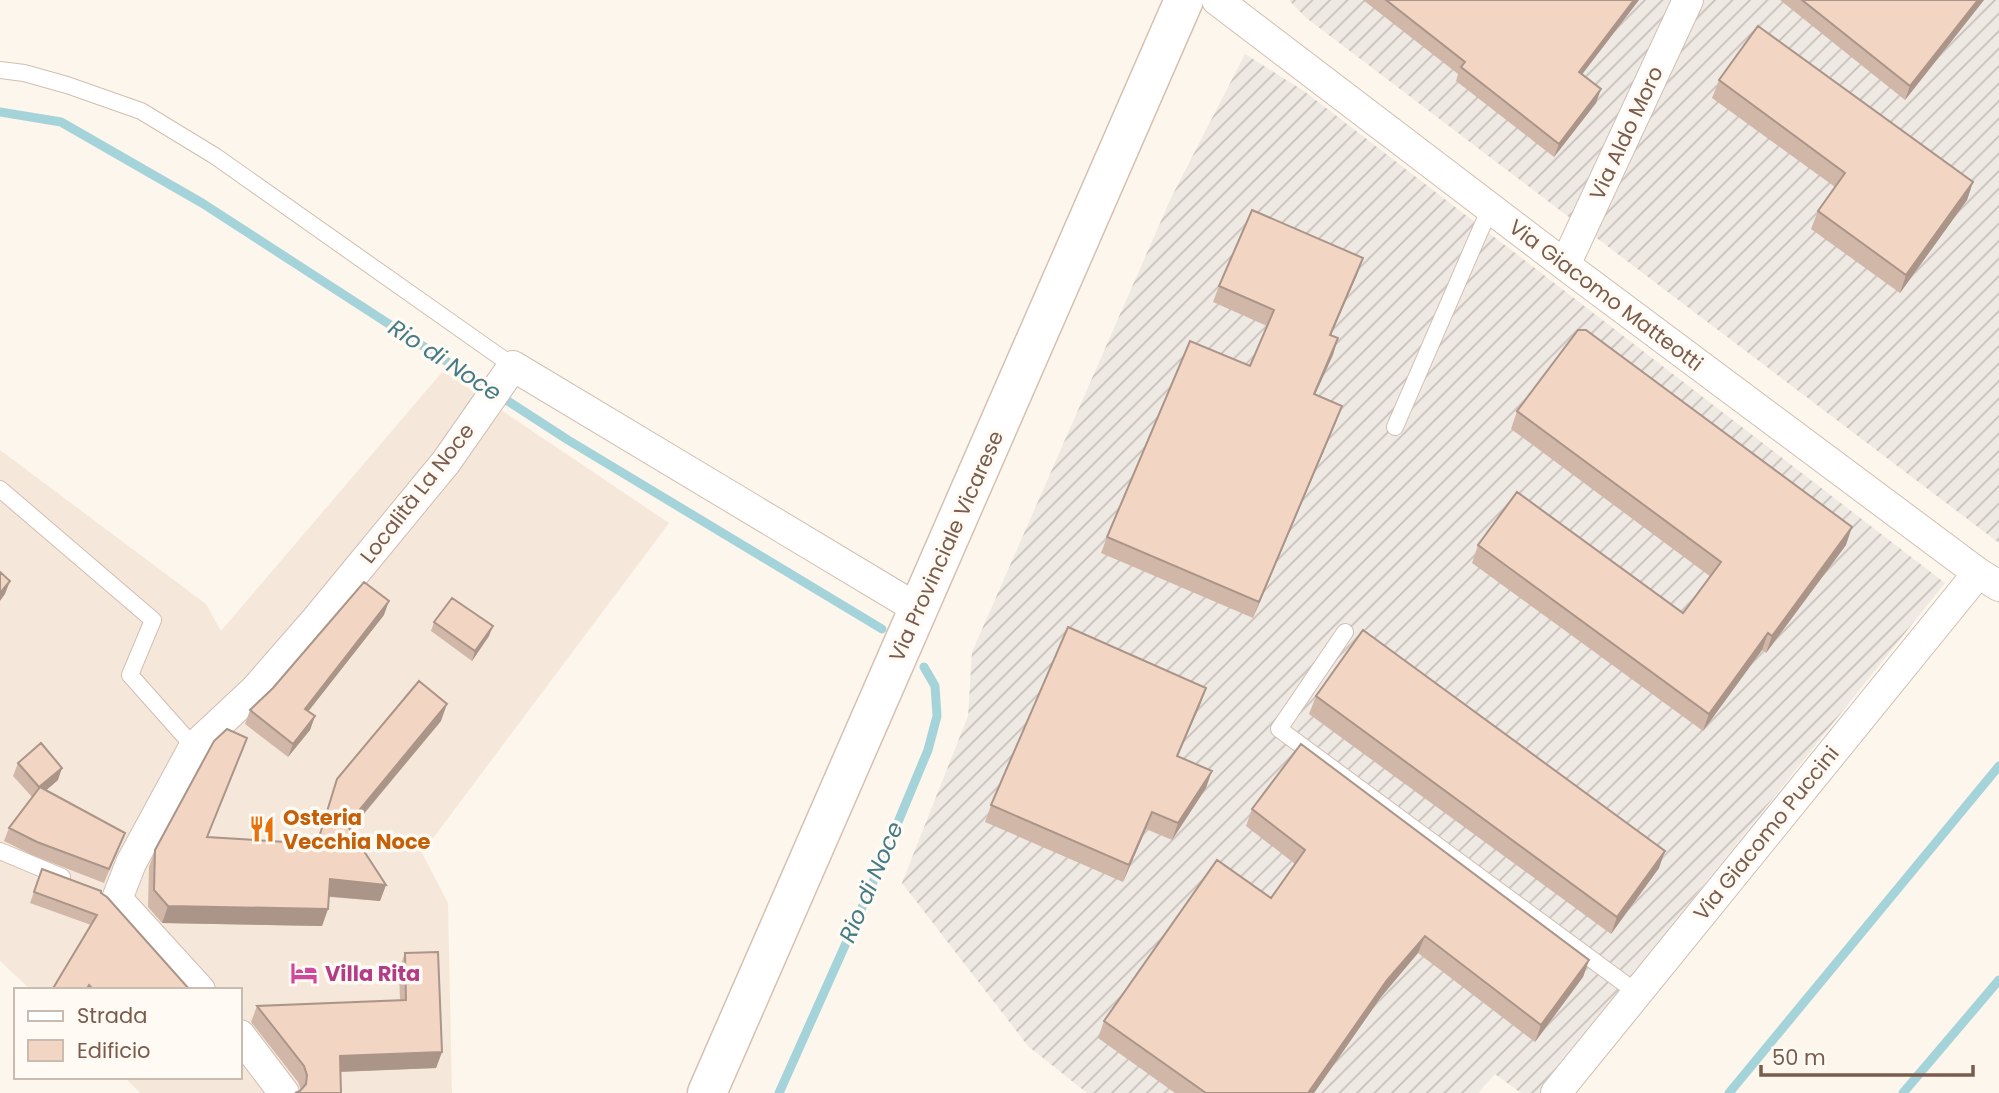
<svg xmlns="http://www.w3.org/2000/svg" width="1999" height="1093" font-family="Poppins,sans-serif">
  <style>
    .residential { fill: #f5e8da }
    .industrial { fill: url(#industrial-furrows) }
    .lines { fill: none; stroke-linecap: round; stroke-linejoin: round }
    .stream { stroke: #a5d3da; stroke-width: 9 }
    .lane-casing { stroke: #d1beb0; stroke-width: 18 }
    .street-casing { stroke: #d1beb0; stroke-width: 32 }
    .secondary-casing { stroke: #d6c0b0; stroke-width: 41 }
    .lane { stroke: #fff; stroke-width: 16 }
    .street { stroke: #fff; stroke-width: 30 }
    .secondary { stroke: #fff; stroke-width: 38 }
    .wall { fill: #d1b7a8 }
    .shaded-wall { fill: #aa9588 }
    .building { fill: #f3d5c3; stroke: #aa9588; stroke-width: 2 }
    .labels { text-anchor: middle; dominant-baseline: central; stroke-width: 7; stroke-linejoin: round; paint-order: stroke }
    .street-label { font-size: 21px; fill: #7a5c4d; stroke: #fffaf3 }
    .food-label { font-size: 21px; font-weight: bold; fill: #c56008; stroke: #fffaf3; text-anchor: start }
    .hotel-label { font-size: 21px; font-weight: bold; fill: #b23c85; stroke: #fffaf3; text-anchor: start }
    .water-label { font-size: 23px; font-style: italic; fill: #437c86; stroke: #fffaf3 }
  </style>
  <defs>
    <pattern id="industrial-furrows" width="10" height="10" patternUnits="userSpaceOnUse" patternTransform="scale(1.75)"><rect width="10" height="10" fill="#efe9e4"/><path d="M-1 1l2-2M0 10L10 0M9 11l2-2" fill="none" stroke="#c7c0bb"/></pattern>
  </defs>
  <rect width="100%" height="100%" fill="#fdf6ec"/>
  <path class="residential" d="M 443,371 L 669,523 L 422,853 L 448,903 L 452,1093 L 140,1093 L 124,1077 L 240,1077 L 240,990 L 31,990 L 0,961 L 0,450 L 206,604 L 221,631 Z"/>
  <path class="industrial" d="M 1289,0 L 1999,0 L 1999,543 L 1305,17 Z
    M 1245,54 L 1304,91 L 1945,583 L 1607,1006 L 1541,1093 L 1521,1093 L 1495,1074 L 1478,1093 L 1087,1093 L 1028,1046 L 902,883 L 968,716 L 972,652 L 1171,198 Z"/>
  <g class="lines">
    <path class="stream" d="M 0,112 L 61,122 L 202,203 L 568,440 L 882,629
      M 779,1093 L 868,894 L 928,750 L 937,716 L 935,686 L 924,667
      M 1729,1093 L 1999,766
      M 1903,1093 L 1999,980"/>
    <g class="lane-casing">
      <path id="lane" d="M 0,70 L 24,73 L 67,85 L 141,111 L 215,156 L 513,366
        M 1395,427 L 1490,208
        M 0,489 L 153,620 L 130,675 L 194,747
        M 1345,632 L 1279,729 L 1636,992
        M 0,851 L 62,877"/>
    </g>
    <g class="street-casing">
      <path id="street" d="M 1217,0 L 1565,265 L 1978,573 L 1999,586
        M 1565,265 L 1688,0
        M 200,990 L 117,899 L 131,863 L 194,747 L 255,690 L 316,620 L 446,462 L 513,366 L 918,609
        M 240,1035 L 284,1093
        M 1556,1093 L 1978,573"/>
    </g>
    <g class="secondary-casing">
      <path id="secondary" d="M 707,1093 L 1184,0"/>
    </g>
    <use href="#lane" class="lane"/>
    <use href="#street" class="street"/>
    <use href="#secondary" class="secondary"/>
  </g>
  <path class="wall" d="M 1363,0 L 1639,0 L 1582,74 L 1596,103 L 1554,157 L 1456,81 L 1458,74 Z
    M 1780,0 L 1984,0 L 1905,100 Z
    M 1719,80 L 1973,182 L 1967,200 L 1900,293 L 1811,229 L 1818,211 L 1835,187 L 1712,98 Z
    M 1363,258 L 1331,335 L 1338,338 L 1315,394 L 1336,422 L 1253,618 L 1101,553 L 1107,537 L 1250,366 L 1267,326 L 1213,302 L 1219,286 Z
    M 1517,411 L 1846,545 L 1766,653 L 1762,650 L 1703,731 L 1472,563 L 1478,545 L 1683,613 L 1711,577 L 1511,429 Z
    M 384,615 L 308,711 L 315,716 L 310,730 L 288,757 L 245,724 L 250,710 Z
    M 434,622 L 489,636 L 472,661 L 431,631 Z
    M 1316,696 L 1659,868 L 1611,934 L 1309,714 Z
    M 1200,705 L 1178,756 L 1206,788 L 1172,840 L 1146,829 L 1123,882 L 985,822 L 991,805 Z
    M 441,721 L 350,831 L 386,885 L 380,901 L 329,897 L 328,909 L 322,926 L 162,923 L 148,907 L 149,867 L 155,850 L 247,738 L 207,837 L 316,844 L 337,779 Z
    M 18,763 L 58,780 L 46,790 L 125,833 L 104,883 L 32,855 L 4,841 L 9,828 L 32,797 L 13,776 Z
    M 1252,809 L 1589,960 L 1583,977 L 1535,1042 L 1418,953 L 1381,997 L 1314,1093 L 1175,1093 L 1098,1038 L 1104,1021 L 1271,898 L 1295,864 L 1246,826 Z
    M 42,869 L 101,893 L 190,990 L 52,990 L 91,925 L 30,903 Z
    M 405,953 L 442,1052 L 436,1068 L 340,1072 L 300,1091 L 301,1090 L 298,1082 L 251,1022 L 257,1006 L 400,1000 L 399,969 Z"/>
  <path class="shaded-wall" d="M 1634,0 L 1639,0 L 1574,85 L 1579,72 Z
    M 1978,0 L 1984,0 L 1905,100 L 1910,86 Z
    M 1601,89 L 1596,103 L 1554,157 L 1559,144 Z
    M 1973,182 L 1967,200 L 1900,293 L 1906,275 Z
    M 1363,258 L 1357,275 L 1324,351 L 1330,335 Z
    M 1338,338 L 1333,355 L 1308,410 L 1314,394 Z
    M 1342,406 L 1336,422 L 1253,618 L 1259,602 Z
    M 1852,527 L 1846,545 L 1766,653 L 1772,636 Z
    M 10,581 L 5,594 L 0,601 L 0,593 Z
    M 389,601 L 384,615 L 300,722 L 305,709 Z
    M 493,626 L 489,636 L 472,661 L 475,651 Z
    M 1768,633 L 1762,650 L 1703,731 L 1709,714 Z
    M 1206,688 L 1200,705 L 1170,773 L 1177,756 Z
    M 447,704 L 441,721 L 340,842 L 347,825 Z
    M 315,716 L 310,730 L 288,757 L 293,744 Z
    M 62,768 L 58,780 L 35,800 L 39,787 Z
    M 1212,771 L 1206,788 L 1172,840 L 1178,823 Z
    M 1152,812 L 1146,829 L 1123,882 L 1129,865 Z
    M 1665,851 L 1659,868 L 1611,934 L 1617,917 Z
    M 330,879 L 386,885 L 380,901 L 324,896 Z
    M 168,906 L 328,909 L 322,926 L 162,923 Z
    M 1425,936 L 1418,953 L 1381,997 L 1314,1093 L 1308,1093 L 1387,980 Z
    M 1589,960 L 1583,977 L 1535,1042 L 1541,1025 Z
    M 442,1052 L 436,1068 L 334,1072 L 340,1056 Z"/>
  <path class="building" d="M 1386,0 L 1634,0 L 1579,72 L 1601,89 L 1559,144 L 1461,67 L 1465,62 Z
    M 1802,0 L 1978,0 L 1910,86 Z
    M 1758,26 L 1973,182 L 1906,275 L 1818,211 L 1845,173 L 1719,80 Z
    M 1252,210 L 1363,258 L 1330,335 L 1338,338 L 1314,394 L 1342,406 L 1259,602 L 1107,537 L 1190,341 L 1250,366 L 1274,310 L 1219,286 Z
    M 1578,330 L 1586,330 L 1852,527 L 1772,636 L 1768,633 L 1709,714 L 1478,545 L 1517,492 L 1683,613 L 1721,562 L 1517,411 Z
    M 0,572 L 10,581 L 0,593 Z
    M 364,582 L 389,601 L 305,709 L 315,716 L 293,744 L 250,710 L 273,688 Z
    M 452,598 L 493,626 L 475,651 L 434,622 Z
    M 1068,627 L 1206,688 L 1177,756 L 1212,771 L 1178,823 L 1152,812 L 1129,865 L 991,805 Z
    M 1363,630 L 1665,851 L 1617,917 L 1316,696 Z
    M 419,681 L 447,704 L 347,825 L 386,885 L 330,879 L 328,909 L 168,906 L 154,890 L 155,850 L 214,741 L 227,729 L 247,738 L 207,837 L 317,844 L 337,779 Z
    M 41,743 L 62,768 L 39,787 L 18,763 Z
    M 1301,744 L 1589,960 L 1541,1025 L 1425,936 L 1387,980 L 1308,1093 L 1206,1093 L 1104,1021 L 1217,860 L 1271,898 L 1305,850 L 1252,809 Z
    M 40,787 L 125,833 L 109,869 L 37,842 L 9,828 Z
    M 42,869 L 101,891 L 101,893 L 107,897 L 190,990 L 94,990 L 89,985 L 86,990 L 52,990 L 97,915 L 34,892 Z
    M 438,952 L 442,1052 L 340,1056 L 341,1093 L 295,1093 L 300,1091 L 306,1084 L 307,1075 L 304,1066 L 257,1006 L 406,1000 L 405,953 Z"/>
  <defs>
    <g id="restaurant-bare" transform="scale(2.1)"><path d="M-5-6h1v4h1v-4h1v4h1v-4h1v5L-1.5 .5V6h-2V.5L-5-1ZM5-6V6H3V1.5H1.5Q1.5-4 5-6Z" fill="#e8710a" stroke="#fffaf3" stroke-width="2.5" paint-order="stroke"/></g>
    <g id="hotel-bare" transform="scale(2.1)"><path d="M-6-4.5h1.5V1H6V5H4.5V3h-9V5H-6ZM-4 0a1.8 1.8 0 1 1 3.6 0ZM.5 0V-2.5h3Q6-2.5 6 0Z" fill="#d1479c" stroke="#fffaf3" stroke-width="2.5" paint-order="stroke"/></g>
  </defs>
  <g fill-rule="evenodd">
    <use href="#restaurant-bare" x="262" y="829"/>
    <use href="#hotel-bare" x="304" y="973"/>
  </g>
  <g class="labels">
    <g class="street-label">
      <text transform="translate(1626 133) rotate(-65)">Via Aldo Moro</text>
      <text transform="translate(1606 295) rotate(37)">Via Giacomo Matteotti</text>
      <text transform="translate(417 493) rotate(-52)">Località La Noce</text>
      <text transform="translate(946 546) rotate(-66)">Via Provinciale Vicarese</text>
      <text transform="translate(1766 833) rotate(-51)">Via Giacomo Puccini</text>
    </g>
    <g class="food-label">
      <text x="283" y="817">Osteria<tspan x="283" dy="24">Vecchia Noce</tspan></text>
    </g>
    <g class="hotel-label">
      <text x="325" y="973">Villa Rita</text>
    </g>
    <g class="water-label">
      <text transform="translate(445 360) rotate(33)">Rio di Noce</text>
      <text transform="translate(871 882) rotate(-67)">Rio di Noce</text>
    </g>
  </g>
  <rect x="14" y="988" width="228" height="91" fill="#fffaf3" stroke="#cabbb1" stroke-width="2"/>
  <rect x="28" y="1011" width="35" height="10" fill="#ffffff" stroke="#cabbb1" stroke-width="2"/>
  <text x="77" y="1023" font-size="21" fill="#7a5c4d">Strada</text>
  <rect x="28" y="1040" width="35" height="21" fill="#f3d5c3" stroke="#cabbb1" stroke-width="2"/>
  <text x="77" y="1058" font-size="21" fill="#7a5c4d">Edificio</text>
  <path d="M1761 1065v10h212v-10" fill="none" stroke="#7a5c4d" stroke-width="3.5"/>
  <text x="1772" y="1065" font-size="21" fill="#7a5c4d" stroke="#fffaf3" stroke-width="5" paint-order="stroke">50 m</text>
</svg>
